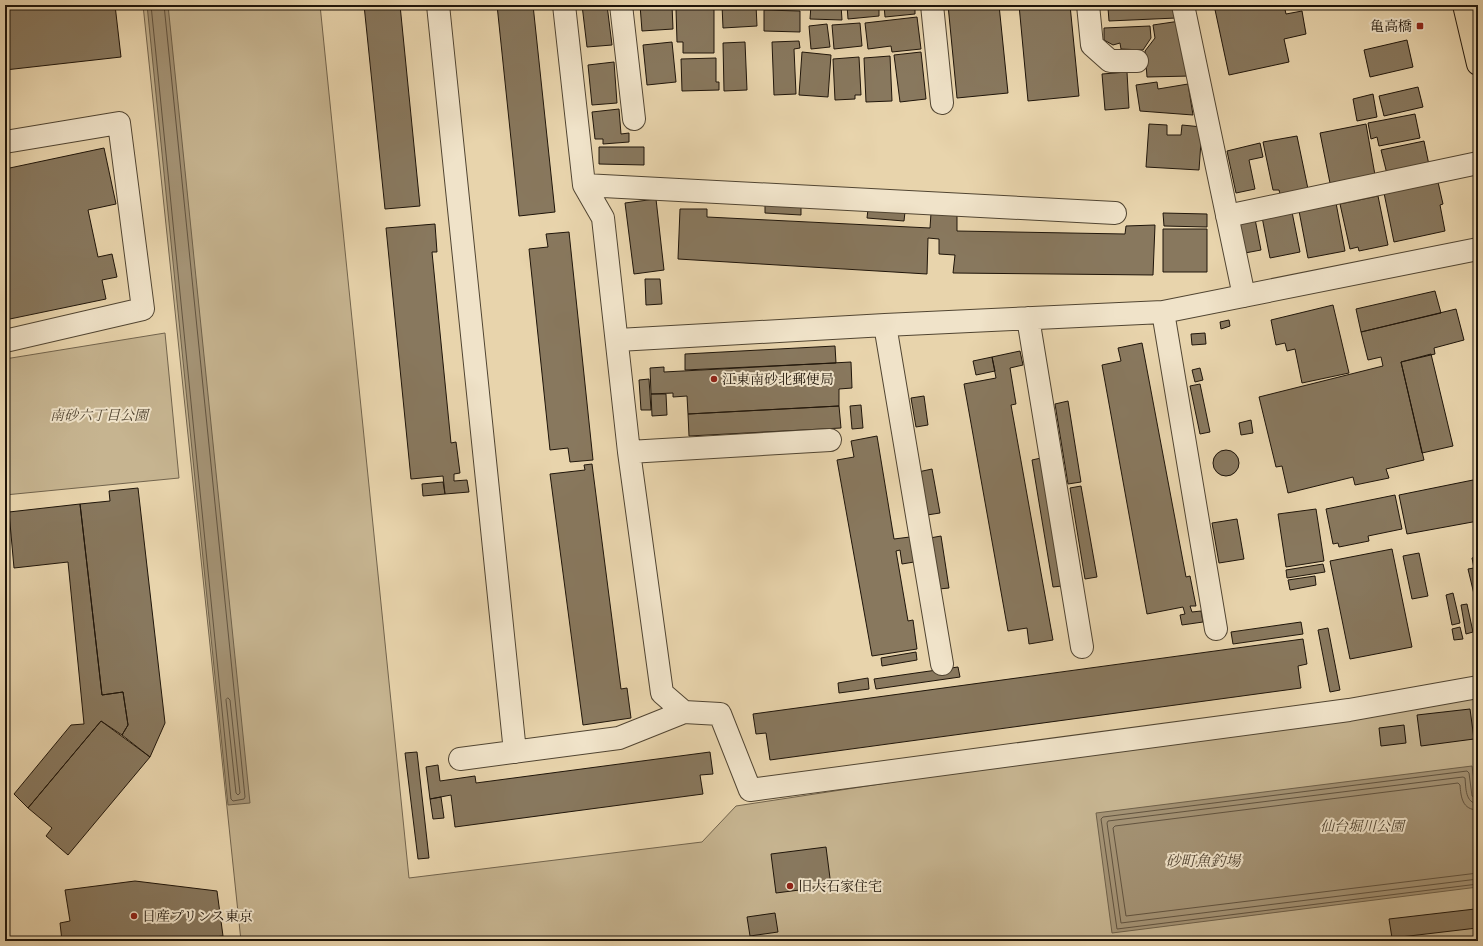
<svg xmlns="http://www.w3.org/2000/svg" width="1483" height="946" font-family="'IM FELL French Canon','Noto Serif JP',serif">
  <style>
    .green { fill: #c6b490; stroke: #72644d }
    .water { fill: #a49375; stroke: #6f614a }
    .lines { fill: none; stroke-linecap: round; stroke-linejoin: round }
    .shore { stroke: #625440; stroke-width: 1 }
    .building { fill: #88785e; stroke: #1f150a }
    .minor-casing { stroke: #514532; stroke-width: 24 }
    .major-casing { stroke: #1f150a; stroke-width: 24 }
    .minor { stroke: #f0e3c9; stroke-width: 22 }
    .major { stroke: #e8d4ac; stroke-width: 22 }
    .poi-dot { fill: #8f2418; stroke: #f0e3c9; stroke-width: 1.5 }
    .labels { text-anchor: middle; dominant-baseline: central; stroke-width: 4; stroke-linejoin: round; paint-order: stroke }
    .poi-label { font-size: 14px; fill: #1f150a; stroke: #f0e3c9; text-anchor: start }
    .park-label { font-size: 14px; font-style: italic; fill: #514532; stroke: #f0e3c9 }
    .water-label { font-size: 15px; font-style: italic; fill: #544735; stroke: #f0e3c9 }
  </style>
  <rect width="100%" height="100%" fill="#e8d4ac"/>
  <filter id="stains"><feTurbulence type="fractalNoise" baseFrequency=".005" numOctaves="4"/><feColorMatrix values="0 0 0 0 .2 0 0 0 0 .09 0 0 0 0 .02 0 0 0 .5 -.17"/></filter>
  <radialGradient id="worn" r=".72"><stop offset=".6" stop-color="#630" stop-opacity="0"/><stop offset="1" stop-color="#630" stop-opacity=".3"/></radialGradient>
  <path class="green" d="M 143,5 L 320,5 L 409,878 L 702,842 L 736,806 L 1478,693 L 1478,939 L 1457,941 L 241,941 Z
    M 165,333 L 179,478 L 5,495 L 5,359 Z"/>
  <path class="water" d="M 147,5 L 168,5 L 250,803 L 228,805 Z
    M 1472,766 L 1478,810 L 1478,887 L 1112,933 L 1096,813 Z"/>
  <g class="lines">
    <path class="shore" d="M 151,5 L 231,799 L 233,801 L 244,799 L 245,797 L 164,5
      M 228,698 L 230,700 L 240,793 L 238,795 L 236,793 L 226,700 Z
      M 1478,799 L 1472,796 L 1469,773 L 1467,771 L 1103,817 L 1101,819 L 1117,929 L 1478,884
      M 1478,804 C 1465,803 1466,788 1465,778 L 1463,777 L 1108,821 L 1107,823 L 1121,923 L 1478,879
      M 1478,810 C 1462,810 1461,797 1460,785 L 1458,783 L 1115,826 L 1113,828 L 1126,916 L 1478,873"/>
  </g>
  <path class="building" d="M 5,5 L 115,5 L 121,57 L 5,70 Z
    M 364,5 L 400,5 L 420,206 L 385,209 Z
    M 497,5 L 533,5 L 555,212 L 519,216 Z
    M 582,5 L 607,5 L 612,45 L 587,47 Z
    M 640,5 L 672,5 L 673,29 L 642,31 Z
    M 722,5 L 756,5 L 757,26 L 723,28 Z
    M 763,5 L 799,5 L 799,6 L 763,6 Z
    M 811,5 L 841,5 L 842,20 L 810,19 Z
    M 847,5 L 879,5 L 879,16 L 848,19 Z
    M 884,5 L 915,5 L 915,14 L 885,17 Z
    M 948,5 L 999,5 L 1008,93 L 957,98 Z
    M 1019,5 L 1070,5 L 1079,96 L 1028,101 Z
    M 1176,5 L 1176,18 L 1109,21 L 1108,8 Z
    M 1214,5 L 1284,5 L 1286,14 L 1302,11 L 1306,34 L 1284,39 L 1289,62 L 1229,75 Z
    M 676,9 L 714,9 L 714,53 L 683,53 L 683,42 L 677,42 Z
    M 764,10 L 800,11 L 800,32 L 764,31 Z
    M 917,17 L 921,49 L 892,52 L 891,46 L 868,49 L 865,23 Z
    M 1180,21 L 1190,76 L 1147,77 L 1145,51 L 1155,38 L 1153,25 Z
    M 860,23 L 862,46 L 834,49 L 832,25 Z
    M 827,24 L 830,47 L 811,49 L 809,26 Z
    M 1150,26 L 1151,38 L 1143,50 L 1121,49 L 1120,43 L 1113,45 L 1104,40 L 1104,28 Z
    M 1407,40 L 1413,67 L 1370,77 L 1364,50 Z
    M 799,41 L 800,48 L 794,49 L 796,94 L 774,95 L 772,42 Z
    M 672,42 L 676,82 L 647,85 L 643,45 Z
    M 745,42 L 747,90 L 724,91 L 723,43 Z
    M 802,52 L 831,55 L 828,97 L 799,95 Z
    M 921,52 L 926,99 L 900,102 L 894,55 Z
    M 890,56 L 892,101 L 866,102 L 864,58 Z
    M 859,57 L 861,95 L 855,95 L 855,99 L 835,100 L 833,59 Z
    M 716,58 L 716,82 L 719,82 L 719,90 L 682,91 L 681,59 Z
    M 614,62 L 617,103 L 592,105 L 588,65 Z
    M 1127,72 L 1129,108 L 1105,110 L 1102,74 Z
    M 1157,82 L 1158,89 L 1188,84 L 1193,115 L 1140,111 L 1136,85 Z
    M 1418,87 L 1423,107 L 1384,116 L 1379,96 Z
    M 1373,94 L 1377,117 L 1357,121 L 1353,99 Z
    M 619,109 L 621,134 L 629,133 L 629,142 L 603,144 L 603,139 L 595,139 L 592,112 Z
    M 1415,114 L 1420,138 L 1379,146 L 1377,137 L 1371,139 L 1368,123 Z
    M 1149,124 L 1167,125 L 1167,135 L 1181,135 L 1182,125 L 1202,127 L 1199,170 L 1146,167 Z
    M 1366,124 L 1375,175 L 1330,183 L 1320,133 Z
    M 1297,136 L 1308,189 L 1280,194 L 1279,190 L 1273,190 L 1263,142 Z
    M 1424,141 L 1429,165 L 1387,174 L 1381,150 Z
    M 1260,143 L 1263,157 L 1249,160 L 1255,189 L 1236,193 L 1227,151 Z
    M 599,147 L 644,147 L 644,165 L 599,164 Z
    M 104,148 L 116,204 L 88,210 L 98,257 L 112,254 L 117,277 L 102,280 L 106,299 L 5,320 L 5,169 Z
    M 1438,182 L 1443,204 L 1440,205 L 1445,231 L 1394,242 L 1384,193 Z
    M 1378,196 L 1388,245 L 1359,251 L 1358,247 L 1350,249 L 1340,204 Z
    M 656,199 L 664,270 L 634,274 L 625,203 Z
    M 765,203 L 801,204 L 801,215 L 765,213 Z
    M 1336,203 L 1345,251 L 1308,258 L 1299,211 Z
    M 680,209 L 707,209 L 707,217 L 930,228 L 931,213 L 957,214 L 957,231 L 1125,234 L 1126,226 L 1155,225 L 1153,275 L 953,273 L 955,255 L 939,254 L 939,239 L 928,238 L 927,274 L 678,259 Z
    M 868,209 L 905,212 L 904,221 L 867,218 Z
    M 1292,212 L 1300,252 L 1270,258 L 1262,217 Z
    M 1163,213 L 1207,214 L 1207,227 L 1164,226 Z
    M 1255,219 L 1261,250 L 1245,253 L 1239,222 Z
    M 435,224 L 437,252 L 432,252 L 451,443 L 456,442 L 460,473 L 454,474 L 454,481 L 467,480 L 469,492 L 445,494 L 443,476 L 411,479 L 386,228 Z
    M 1163,229 L 1207,229 L 1207,272 L 1163,272 Z
    M 569,232 L 593,460 L 570,462 L 568,448 L 550,450 L 529,249 L 548,247 L 546,234 Z
    M 645,279 L 660,279 L 662,304 L 646,305 Z
    M 1435,291 L 1441,313 L 1361,332 L 1356,309 Z
    M 1333,305 L 1349,373 L 1302,383 L 1295,349 L 1287,351 L 1285,343 L 1276,345 L 1271,320 Z
    M 1456,309 L 1464,340 L 1434,348 L 1435,354 L 1401,362 L 1424,460 L 1386,469 L 1389,478 L 1355,485 L 1353,477 L 1288,493 L 1282,466 L 1276,467 L 1259,397 L 1383,366 L 1381,357 L 1368,360 L 1361,332 Z
    M 1229,320 L 1230,326 L 1221,329 L 1220,322 Z
    M 1205,333 L 1206,344 L 1192,345 L 1191,334 Z
    M 1142,343 L 1186,577 L 1190,576 L 1196,606 L 1190,606 L 1192,612 L 1201,611 L 1203,622 L 1182,625 L 1180,615 L 1185,614 L 1183,607 L 1147,614 L 1102,365 L 1121,361 L 1118,348 Z
    M 835,346 L 836,363 L 685,370 L 685,354 Z
    M 1020,351 L 1023,365 L 1010,368 L 1016,404 L 1011,405 L 1053,640 L 1029,644 L 1027,628 L 1008,631 L 964,384 L 996,378 L 992,357 Z
    M 1431,354 L 1453,446 L 1422,453 L 1401,362 Z
    M 992,357 L 995,371 L 976,375 L 973,361 Z
    M 851,362 L 852,388 L 839,389 L 839,406 L 688,414 L 687,396 L 673,397 L 673,393 L 651,394 L 650,368 L 664,367 L 664,372 Z
    M 1200,368 L 1203,380 L 1195,382 L 1192,370 Z
    M 649,379 L 651,410 L 641,410 L 639,380 Z
    M 1200,384 L 1210,432 L 1200,434 L 1190,386 Z
    M 651,394 L 666,394 L 667,415 L 652,416 Z
    M 924,396 L 928,425 L 916,427 L 911,398 Z
    M 1068,401 L 1081,482 L 1068,484 L 1055,404 Z
    M 861,405 L 863,428 L 852,429 L 850,406 Z
    M 839,406 L 841,428 L 689,436 L 688,414 Z
    M 1251,420 L 1253,433 L 1241,435 L 1239,423 Z
    M 877,436 L 894,539 L 910,537 L 914,562 L 902,564 L 900,550 L 896,551 L 908,621 L 913,620 L 917,649 L 872,656 L 837,460 L 854,457 L 851,441 Z
    M1213 463a13 13 0 1 1 26 0a13 13 0 1 1-26 0Z
    M 1041,458 L 1062,586 L 1053,587 L 1032,460 Z
    M 592,464 L 621,689 L 627,688 L 631,718 L 583,725 L 550,474 L 585,470 L 584,465 Z
    M 932,469 L 940,513 L 927,515 L 918,472 Z
    M 1478,479 L 1478,521 L 1407,534 L 1399,495 Z
    M 443,482 L 445,494 L 423,496 L 422,484 Z
    M 1081,486 L 1097,577 L 1085,579 L 1070,488 Z
    M 138,488 L 165,723 L 150,757 L 122,735 L 128,725 L 123,692 L 102,695 L 80,504 L 110,501 L 109,491 Z
    M 1395,495 L 1402,529 L 1368,536 L 1369,541 L 1339,547 L 1338,543 L 1333,544 L 1326,509 Z
    M 80,504 L 102,695 L 123,692 L 128,725 L 122,735 L 101,721 L 28,808 L 14,794 L 71,725 L 84,724 L 68,562 L 14,568 L 9,512 Z
    M 1316,509 L 1324,561 L 1286,567 L 1278,514 Z
    M 1237,519 L 1244,559 L 1219,563 L 1212,523 Z
    M 941,536 L 949,588 L 939,589 L 930,538 Z
    M 1392,549 L 1412,647 L 1350,659 L 1330,561 Z
    M 1419,553 L 1428,596 L 1412,599 L 1403,556 Z
    M 1478,556 L 1478,611 L 1468,569 L 1474,568 L 1472,558 Z
    M 1323,564 L 1325,572 L 1287,578 L 1286,570 Z
    M 1315,576 L 1316,585 L 1290,590 L 1288,580 Z
    M 1453,593 L 1460,623 L 1452,625 L 1446,595 Z
    M 1467,604 L 1473,632 L 1466,634 L 1461,605 Z
    M 1301,622 L 1303,634 L 1233,644 L 1231,632 Z
    M 1460,627 L 1463,639 L 1454,640 L 1452,629 Z
    M 1328,628 L 1340,690 L 1330,692 L 1318,630 Z
    M 1303,639 L 1307,664 L 1298,666 L 1301,688 L 770,760 L 766,733 L 756,734 L 753,714 Z
    M 916,652 L 917,660 L 882,666 L 881,658 Z
    M 958,667 L 960,677 L 876,689 L 874,679 Z
    M 868,678 L 869,689 L 839,693 L 838,683 Z
    M 1470,709 L 1474,739 L 1421,746 L 1417,715 Z
    M 101,721 L 150,757 L 68,855 L 46,836 L 52,828 L 28,808 Z
    M 1404,725 L 1406,743 L 1381,746 L 1379,728 Z
    M 417,752 L 429,858 L 418,859 L 405,753 Z
    M 710,752 L 713,774 L 700,775 L 703,794 L 455,827 L 451,795 L 430,799 L 426,767 L 438,765 L 440,781 L 475,776 L 476,783 Z
    M 441,797 L 444,818 L 433,819 L 430,799 Z
    M 826,847 L 831,886 L 776,893 L 771,854 Z
    M 135,881 L 217,891 L 223,936 L 214,937 L 214,941 L 62,941 L 60,923 L 70,921 L 65,890 Z
    M 1475,909 L 1477,928 L 1392,938 L 1389,919 Z
    M 775,913 L 778,932 L 750,936 L 747,917 Z"/>
  <g class="lines">
    <g class="minor-casing">
      <path id="minor" d="M 438,5 L 515,752
        M 564,5 L 584,185 L 603,218 L 629,452 L 662,693 L 684,712 L 720,714 L 750,790 L 1349,710 L 1478,687
        M 621,5 L 634,119
        M 932,5 L 942,103
        M 1088,5 L 1092,45 L 1110,61 L 1137,61
        M 1183,5 L 1244,296
        M 5,142 L 119,123 L 143,309 L 5,341
        M 584,185 L 1115,213
        M 1227,216 L 1478,163
        M 1163,312 L 1216,629
        M 1028,318 L 1082,647
        M 885,325 L 942,664
        M 618,340 L 885,325 L 1163,312 L 1478,249
        M 629,452 L 830,440
        M 460,759 L 619,738 L 684,712"/>
    </g>
    <g class="major-casing">
      <path id="major" d="M 1464,5 L 1478,64"/>
    </g>
    <use href="#minor" class="minor"/>
    <use href="#major" class="major"/>
  </g>
  <g class="poi-dot">
    <rect x="1416" y="22" width="8" height="8" rx="2"/>
    <circle cx="714" cy="379" r="4"/>
    <circle cx="790" cy="886" r="4"/>
    <circle cx="134" cy="916" r="4"/>
  </g>
  <g class="labels">
    <g class="poi-label">
      <text x="1412" y="26" text-anchor="end">亀高橋</text>
      <text x="722" y="379">江東南砂北郵便局</text>
      <text x="798" y="886">旧大石家住宅</text>
      <text x="142" y="916">日産プリンス東京</text>
    </g>
    <g class="park-label">
      <text x="99" y="415">南砂六丁目公園</text>
      <text x="1362" y="826">仙台堀川公園</text>
    </g>
    <g class="water-label">
      <text x="1203" y="861">砂町魚釣場</text>
    </g>
  </g>
  <rect width="1483" height="946" fill="none" stroke="#e8d4ac" stroke-width="20"/>
  <rect x="6" y="6" width="1471" height="934" fill="none" stroke="#1f150a" stroke-width="2"/>
  <rect x="10" y="10" width="1463" height="926" fill="none" stroke="#1f150a"/>
  <rect width="100%" height="100%" filter="url(#stains)"/>
  <rect width="100%" height="100%" fill="url(#worn)"/>
</svg>
